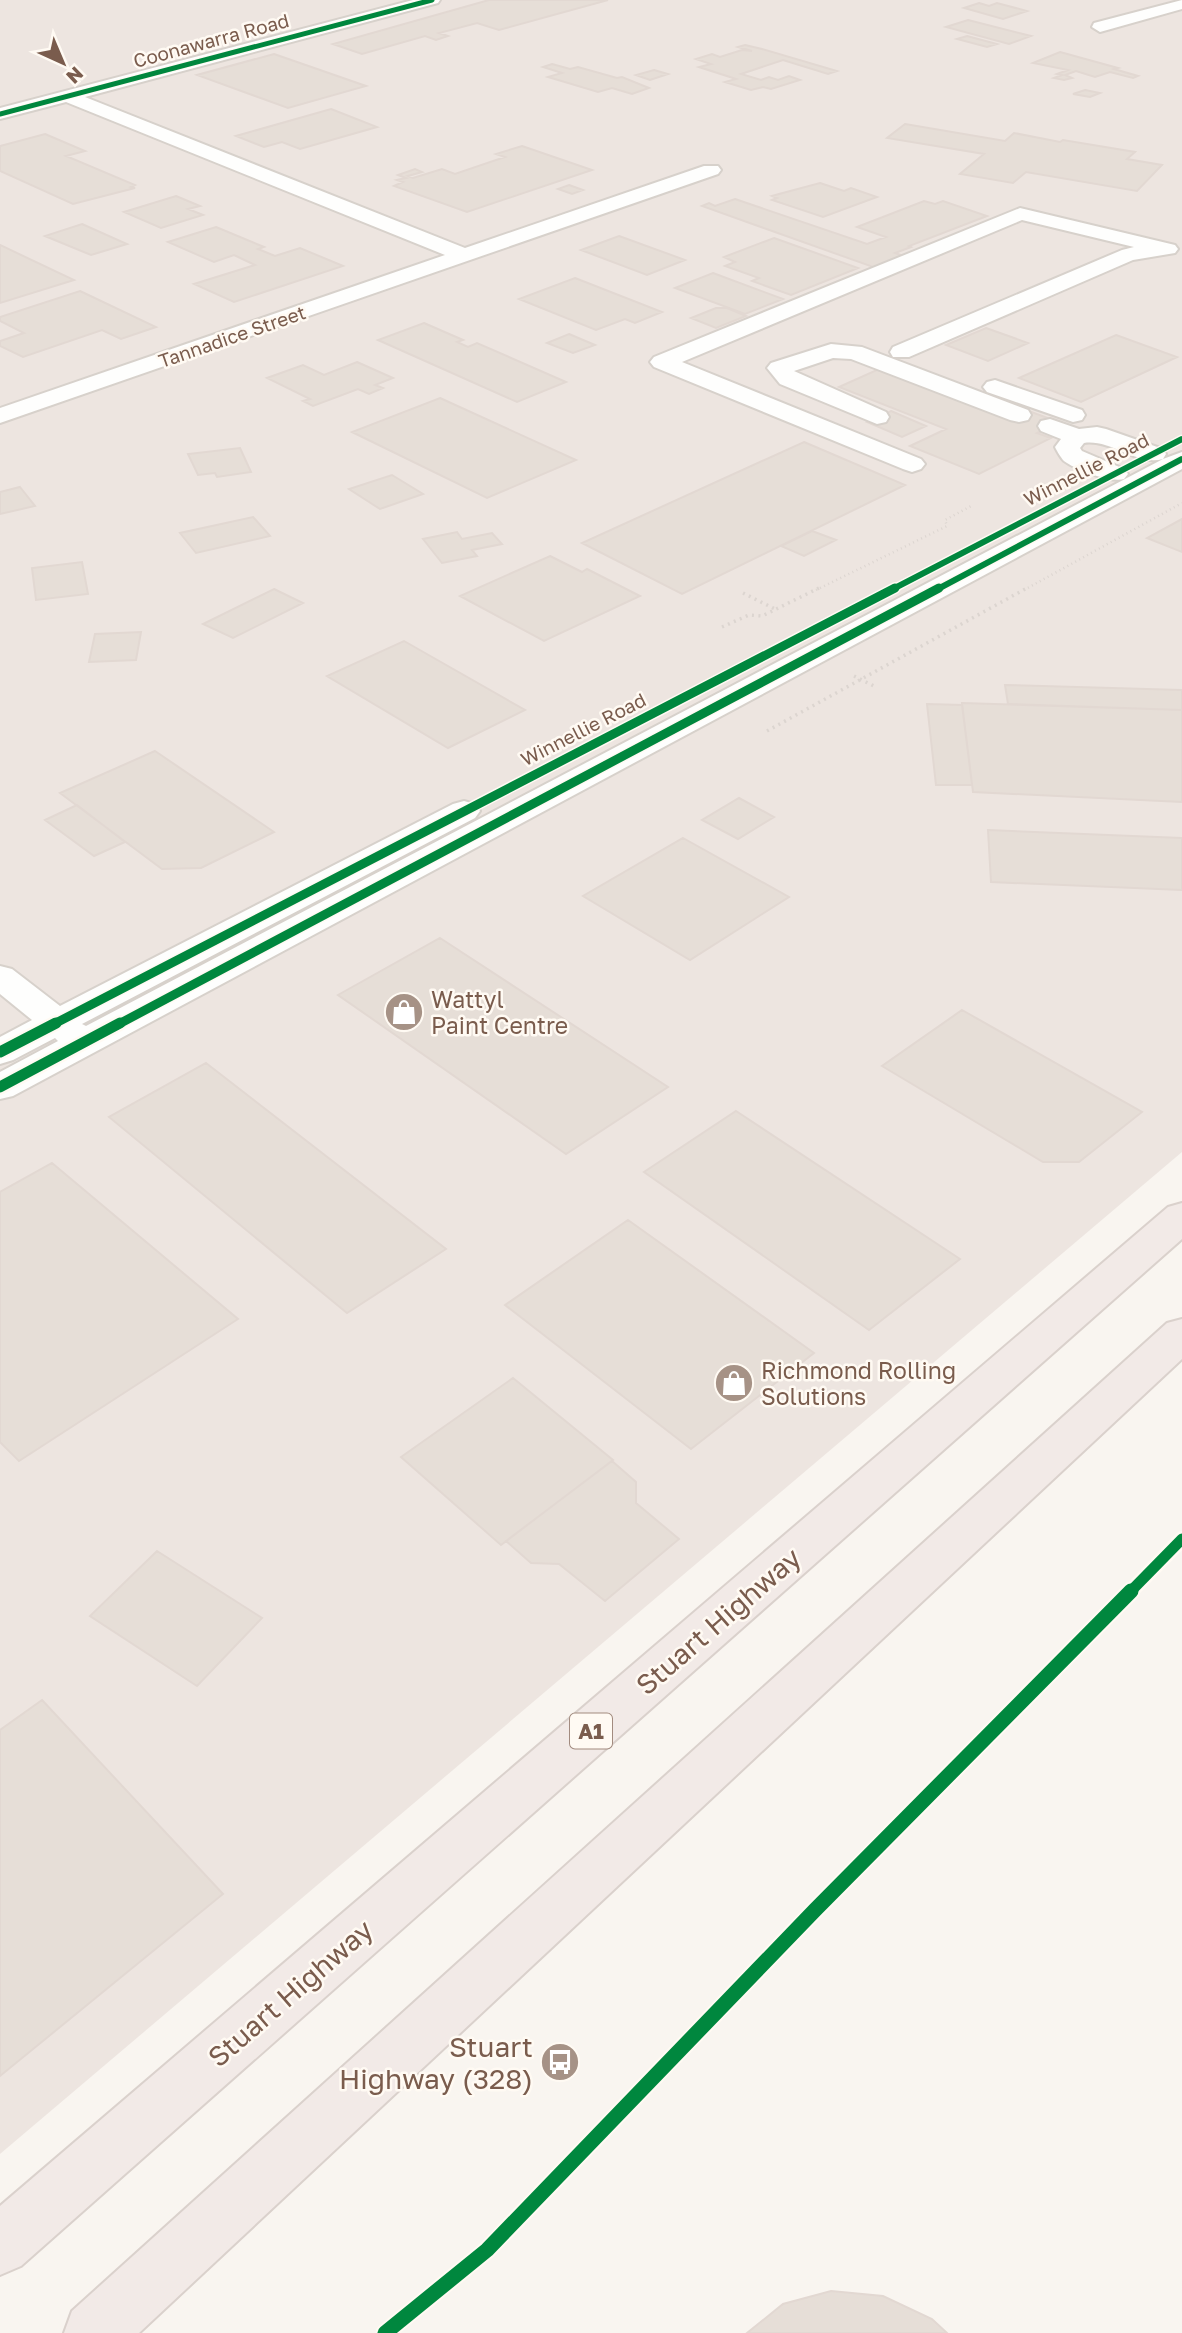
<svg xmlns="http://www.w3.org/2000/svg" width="1182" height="2333" font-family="'Golos Text',sans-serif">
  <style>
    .industrial { fill: #ede5e0 }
    .building { fill: #e6ded7; stroke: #e2d8d2; stroke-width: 2 }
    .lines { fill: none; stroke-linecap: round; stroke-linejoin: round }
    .minor-casing { stroke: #d7d1cb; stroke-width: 4 }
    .highway-casing { stroke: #dad1cc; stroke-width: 4 }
    .path-far1 { stroke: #dcd5d0; stroke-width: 2.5; stroke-dasharray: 1 3.5; stroke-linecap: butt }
    .path { stroke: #dcd5d0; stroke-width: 3.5; stroke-dasharray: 2 4.5; stroke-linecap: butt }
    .minor { fill: #fefefd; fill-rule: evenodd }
    .highway { fill: #f2eae7; fill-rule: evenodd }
    .cycleway-far4-casing { stroke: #fffaf3; stroke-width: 7 }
    .cycleway-far3-casing { stroke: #fffaf3; stroke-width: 9 }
    .cycleway-far2-casing { stroke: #fffaf3; stroke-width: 12 }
    .cycleway-far1-casing { stroke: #fffaf3; stroke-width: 16 }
    .cycleway-casing { stroke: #fffaf3; stroke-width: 19 }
    .cycleway-far4 { stroke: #00873e; stroke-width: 5 }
    .cycleway-far3 { stroke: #00873e; stroke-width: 6 }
    .cycleway-far2 { stroke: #00873e; stroke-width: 9 }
    .cycleway-far1 { stroke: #00873e; stroke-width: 11 }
    .cycleway { stroke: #00873e; stroke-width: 15 }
    .labels { text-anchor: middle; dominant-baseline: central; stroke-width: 5; stroke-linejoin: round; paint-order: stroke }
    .far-street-label { font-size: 19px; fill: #7a5c4d; stroke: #fffaf3 }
    .shield { fill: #fffaf3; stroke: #a28b7f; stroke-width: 2 }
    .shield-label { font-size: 21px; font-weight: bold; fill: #7a5c4d }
    .poi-label { font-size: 23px; fill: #7a5c4d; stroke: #fffaf3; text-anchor: start }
    .near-street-label { font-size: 28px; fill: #7a5c4d; stroke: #fffaf3 }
    .near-poi-label { font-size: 28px; fill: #7a5c4d; stroke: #fffaf3; text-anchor: end }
  </style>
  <rect width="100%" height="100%" fill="#f9f5f0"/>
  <path class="industrial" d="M 0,0 L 1182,0 L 1182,1152 L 0,2154 Z"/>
  <path class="building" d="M 489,0 L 608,0 L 499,30 L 477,23 L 439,33 L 448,36 L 436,40 L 425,36 L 362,54 L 333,44 Z
    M 979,3 L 989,6 L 997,3 L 1027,11 L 1003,19 L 964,8 Z
    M 968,20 L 1031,36 L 1009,44 L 946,27 Z
    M 967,36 L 997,44 L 987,47 L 957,39 Z
    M 745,45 L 762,49 L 837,71 L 828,74 L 783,60 L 741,74 L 761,80 L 769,77 L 778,80 L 789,76 L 800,80 L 771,89 L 763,87 L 751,90 L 725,82 L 736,79 L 699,67 L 711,64 L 696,59 L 712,54 L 720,57 L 742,50 L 752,51 L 738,47 Z
    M 1060,52 L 1118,68 L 1114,69 L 1138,76 L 1133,78 L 1110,72 L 1095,77 L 1076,71 L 1065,75 L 1072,78 L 1064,80 L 1054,78 L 1062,75 L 1057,74 L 1068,70 L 1033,63 Z
    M 274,54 L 366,86 L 288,108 L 197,75 Z
    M 552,64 L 570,69 L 578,67 L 617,78 L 622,77 L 649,88 L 632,94 L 612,88 L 598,92 L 548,77 L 562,73 L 543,67 Z
    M 654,70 L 668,74 L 650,80 L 636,75 Z
    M 1085,90 L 1100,93 L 1090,97 L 1073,94 Z
    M 331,109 L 377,127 L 300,149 L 282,142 L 264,147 L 236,136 Z
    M 905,124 L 1005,141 L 1014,133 L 1060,142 L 1063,140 L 1135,152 L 1127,159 L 1162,165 L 1137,191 L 1026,172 L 1013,183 L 960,174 L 984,154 L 887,138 Z
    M 45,134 L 85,151 L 66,156 L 135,185 L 131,187 L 135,188 L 73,204 L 0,171 L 0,146 Z
    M 522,146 L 592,170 L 467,212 L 394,186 L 403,182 L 397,180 L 406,178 L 398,175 L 415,169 L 422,172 L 408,176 L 413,178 L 442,169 L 455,174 L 505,157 L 496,154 Z
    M 820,183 L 844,191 L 851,188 L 877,197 L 823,217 L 772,200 L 777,198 L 772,196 L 779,194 Z
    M 569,185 L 583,190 L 572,194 L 558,189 Z
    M 176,196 L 200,206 L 188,209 L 203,215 L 161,228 L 124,212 Z
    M 735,199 L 867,244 L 886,237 L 857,227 L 924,201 L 935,204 L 943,201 L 987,216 L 909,246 L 911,247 L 895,253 L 904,256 L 876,268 L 702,206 L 709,203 L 715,206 Z
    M 82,224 L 127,244 L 91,255 L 45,236 Z
    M 216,227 L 264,247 L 258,249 L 275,256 L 300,248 L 343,266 L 234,302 L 194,284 L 255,265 L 234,255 L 214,262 L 168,242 Z
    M 619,236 L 685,260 L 647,275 L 581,250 Z
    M 774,238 L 858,268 L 791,295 L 752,281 L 759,278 L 725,266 L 735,262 L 724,257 Z
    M 0,245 L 74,280 L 0,303 Z
    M 713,273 L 783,299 L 745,314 L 675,288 Z
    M 575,278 L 662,312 L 635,323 L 625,319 L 596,330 L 519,299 Z
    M 80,291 L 156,327 L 121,339 L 102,330 L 23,357 L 0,346 L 0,341 L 24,333 L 0,321 L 0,317 Z
    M 716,308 L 727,308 L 746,316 L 716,328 L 691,318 Z
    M 424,323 L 463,340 L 457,342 L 468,347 L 477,343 L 566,382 L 517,402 L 378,340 Z
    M 986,328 L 1028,343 L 988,361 L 946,345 Z
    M 569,334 L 595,345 L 573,353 L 547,343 Z
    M 1116,335 L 1177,357 L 1081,402 L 1019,378 Z
    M 357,362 L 393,378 L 375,385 L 383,388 L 369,394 L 358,389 L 313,406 L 303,401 L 310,399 L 267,378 L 303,365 L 324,375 Z
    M 879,369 L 1019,415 L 1029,411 L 1058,422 L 1037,433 L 1051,438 L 979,474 L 910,446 L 946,429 L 839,387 Z
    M 440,398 L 576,460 L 487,498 L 352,432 Z
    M 891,411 L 926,426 L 902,437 L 867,422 Z
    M 804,442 L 905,485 L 682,594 L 582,543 Z
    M 240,448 L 251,472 L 217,477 L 215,473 L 198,475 L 188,454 Z
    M 392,475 L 423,494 L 380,509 L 349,489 Z
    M 20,487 L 35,506 L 0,514 L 0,492 Z
    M 253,517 L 270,536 L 196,553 L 180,533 Z
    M 1182,519 L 1182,552 L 1147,538 Z
    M 812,531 L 836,540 L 804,556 L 781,546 Z
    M 457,532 L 462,539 L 492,533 L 502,544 L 472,550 L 477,556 L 442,563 L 423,539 Z
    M 550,556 L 582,572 L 587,569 L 640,596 L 544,641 L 460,596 Z
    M 82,562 L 88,594 L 36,600 L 32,568 Z
    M 274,589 L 303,603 L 233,638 L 203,624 Z
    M 141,632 L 136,660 L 89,662 L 95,634 Z
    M 404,641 L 525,710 L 448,748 L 327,676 Z
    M 1005,685 L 1182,690 L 1182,710 L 1008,704 Z
    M 962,703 L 1182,710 L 1182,802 L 973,792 Z
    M 927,704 L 962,705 L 972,785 L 936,785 Z
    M 155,751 L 274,832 L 201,868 L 162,869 L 60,793 Z
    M 739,798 L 774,817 L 738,839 L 702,820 Z
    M 77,805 L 125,842 L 94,856 L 45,820 Z
    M 988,830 L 1182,838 L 1182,890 L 991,882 Z
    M 683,838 L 789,897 L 690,960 L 583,896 Z
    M 440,938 L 668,1087 L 566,1154 L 338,995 Z
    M 962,1010 L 1142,1112 L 1079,1162 L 1043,1162 L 882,1066 Z
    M 206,1063 L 446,1249 L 347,1313 L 109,1117 Z
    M 736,1111 L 960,1259 L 869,1330 L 644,1172 Z
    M 52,1163 L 238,1319 L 19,1461 L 0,1442 L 0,1192 Z
    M 628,1220 L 814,1353 L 691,1449 L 505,1305 Z
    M 513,1378 L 613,1460 L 501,1545 L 401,1457 Z
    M 612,1461 L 636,1482 L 636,1503 L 679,1539 L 605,1601 L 559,1564 L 531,1563 L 506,1541 Z
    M 157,1551 L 262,1618 L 197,1686 L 90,1616 Z
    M 42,1700 L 223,1894 L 0,2076 L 0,1730 Z
    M 831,2291 L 883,2296 L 932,2319 L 947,2333 L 747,2333 L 783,2304 Z"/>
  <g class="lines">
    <g class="minor-casing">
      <path id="minor" d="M 413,0 L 440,0 L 438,3 L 85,97 L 465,248 L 704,166 L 718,166 L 721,170 L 718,174 L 0,423 L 0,408 L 445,255 L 66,102 L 0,119 L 0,108 Z
        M 1182,0 L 1182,9 L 1100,32 L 1092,27 L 1094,23 Z
        M 1020,208 L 1175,245 L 1178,249 L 1175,253 L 1133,260 L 909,357 L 893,357 L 890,352 L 893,347 L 1122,250 L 1134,247 L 1022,220 L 682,362 L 921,459 L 925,464 L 921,469 L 912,472 L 903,469 L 654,367 L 650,362 L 654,357 Z
        M 831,344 L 862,347 L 1028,410 L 1031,415 L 1028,420 L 1019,422 L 1010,420 L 851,359 L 833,358 L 794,371 L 886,412 L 889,417 L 886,422 L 877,424 L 780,384 L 767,368 L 771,363 Z
        M 995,380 L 1082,410 L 1085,415 L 1082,420 L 1073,422 L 987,392 L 983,387 L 987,382 Z
        M 1050,419 L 1079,429 L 1097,427 L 1106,429 L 1163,449 L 1166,454 L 1163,459 L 1182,452 L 1182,469 L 13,1096 L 0,1099 L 0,1072 L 58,1041 L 55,1038 L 13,1060 L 0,1064 L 0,1037 L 32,1020 L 0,994 L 0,966 L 12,969 L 60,1006 L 453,804 L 464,801 L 475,804 L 480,811 L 475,818 L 82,1024 L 86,1026 L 1163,459 C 1136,466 1111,439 1084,443 L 1080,448 L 1082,451 L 1124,469 L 1128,474 L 1124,479 C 1111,483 1076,470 1064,461 C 1061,458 1057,451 1055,447 L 1061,439 L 1041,431 L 1038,426 L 1041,421 Z"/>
    </g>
    <g class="highway-casing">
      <path id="highway" d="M 1182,1203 L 1182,1239 L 21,2266 L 0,2275 L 0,2206 L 1168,1207 Z
        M 1182,1319 L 1182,1359 L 139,2333 L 64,2333 L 72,2311 L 1167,1323 Z"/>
    </g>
    <path class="path-far1" d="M 816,590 L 947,526 L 945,520 L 973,505
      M 1024,590 L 1182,503"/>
    <path class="path" d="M 743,593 L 775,609
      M 722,627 L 749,615 L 762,616 L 819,588
      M 854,676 L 876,687
      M 767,731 L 1027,588"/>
    <use href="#minor" class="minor"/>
    <use href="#highway" class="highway"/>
    <g class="cycleway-far4-casing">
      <path id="cycleway-far4" d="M 0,114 L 432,0"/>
    </g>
    <g class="cycleway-far3-casing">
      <path id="cycleway-far3" d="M 891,590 L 1182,439
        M 936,590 L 1182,459"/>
    </g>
    <g class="cycleway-far2-casing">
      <path id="cycleway-far2" d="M 52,1025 L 895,588
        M 117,1025 L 939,588"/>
    </g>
    <g class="cycleway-far1-casing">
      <path id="cycleway-far1" d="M 0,1052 L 56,1023
        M 0,1087 L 120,1023
        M 1129,1593 L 1182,1539"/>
    </g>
    <g class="cycleway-casing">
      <path id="cycleway" d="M 385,2333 L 487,2250 L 815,1910 L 1131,1591"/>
    </g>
    <use href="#cycleway-far4" class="cycleway-far4"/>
    <use href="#cycleway-far3" class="cycleway-far3"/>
    <use href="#cycleway-far2" class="cycleway-far2"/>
    <use href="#cycleway-far1" class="cycleway-far1"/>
    <use href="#cycleway" class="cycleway"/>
  </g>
  <defs>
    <g id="shop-disc" transform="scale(2.0125)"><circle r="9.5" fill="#a69286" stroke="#fffaf3"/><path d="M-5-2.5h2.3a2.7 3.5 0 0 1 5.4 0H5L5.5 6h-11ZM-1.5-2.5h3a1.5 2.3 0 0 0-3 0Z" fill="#fff"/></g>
    <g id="bus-disc" transform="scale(2.0125)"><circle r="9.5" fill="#a69286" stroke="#fffaf3"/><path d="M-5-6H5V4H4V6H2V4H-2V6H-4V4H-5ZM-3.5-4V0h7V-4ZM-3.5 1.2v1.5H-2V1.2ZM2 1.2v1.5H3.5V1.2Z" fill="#fff"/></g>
  </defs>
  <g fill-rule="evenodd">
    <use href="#shop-disc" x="404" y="1012"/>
    <use href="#shop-disc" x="734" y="1383"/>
    <use href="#bus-disc" x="560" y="2062"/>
  </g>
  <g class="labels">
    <g class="far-street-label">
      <text transform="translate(211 40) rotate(-15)">Coonawarra Road</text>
      <text transform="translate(232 336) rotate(-19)">Tannadice Street</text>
      <text transform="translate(1086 469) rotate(-27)">Winnellie Road</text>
      <text transform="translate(583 729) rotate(-27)">Winnellie Road</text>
    </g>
    <rect class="shield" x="570" y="1713.5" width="42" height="35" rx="5"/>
    <g class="shield-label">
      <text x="591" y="1731">A1</text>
    </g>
    <g class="poi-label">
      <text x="431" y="999">Wattyl<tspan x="431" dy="26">Paint Centre</tspan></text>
      <text x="761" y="1370">Richmond Rolling<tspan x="761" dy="26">Solutions</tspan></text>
    </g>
    <g class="near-street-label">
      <text transform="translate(718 1621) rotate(-41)">Stuart Highway</text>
      <text transform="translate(290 1993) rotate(-41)">Stuart Highway</text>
    </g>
    <g class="near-poi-label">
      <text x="533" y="2046">Stuart<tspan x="533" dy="32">Highway (328)</tspan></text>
    </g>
  </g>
  <g transform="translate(63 63) rotate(136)" stroke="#fffaf3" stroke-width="5" paint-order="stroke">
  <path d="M0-5L12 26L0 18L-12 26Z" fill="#7a5c4d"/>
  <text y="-10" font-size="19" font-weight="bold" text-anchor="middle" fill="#7a5c4d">N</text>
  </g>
</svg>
